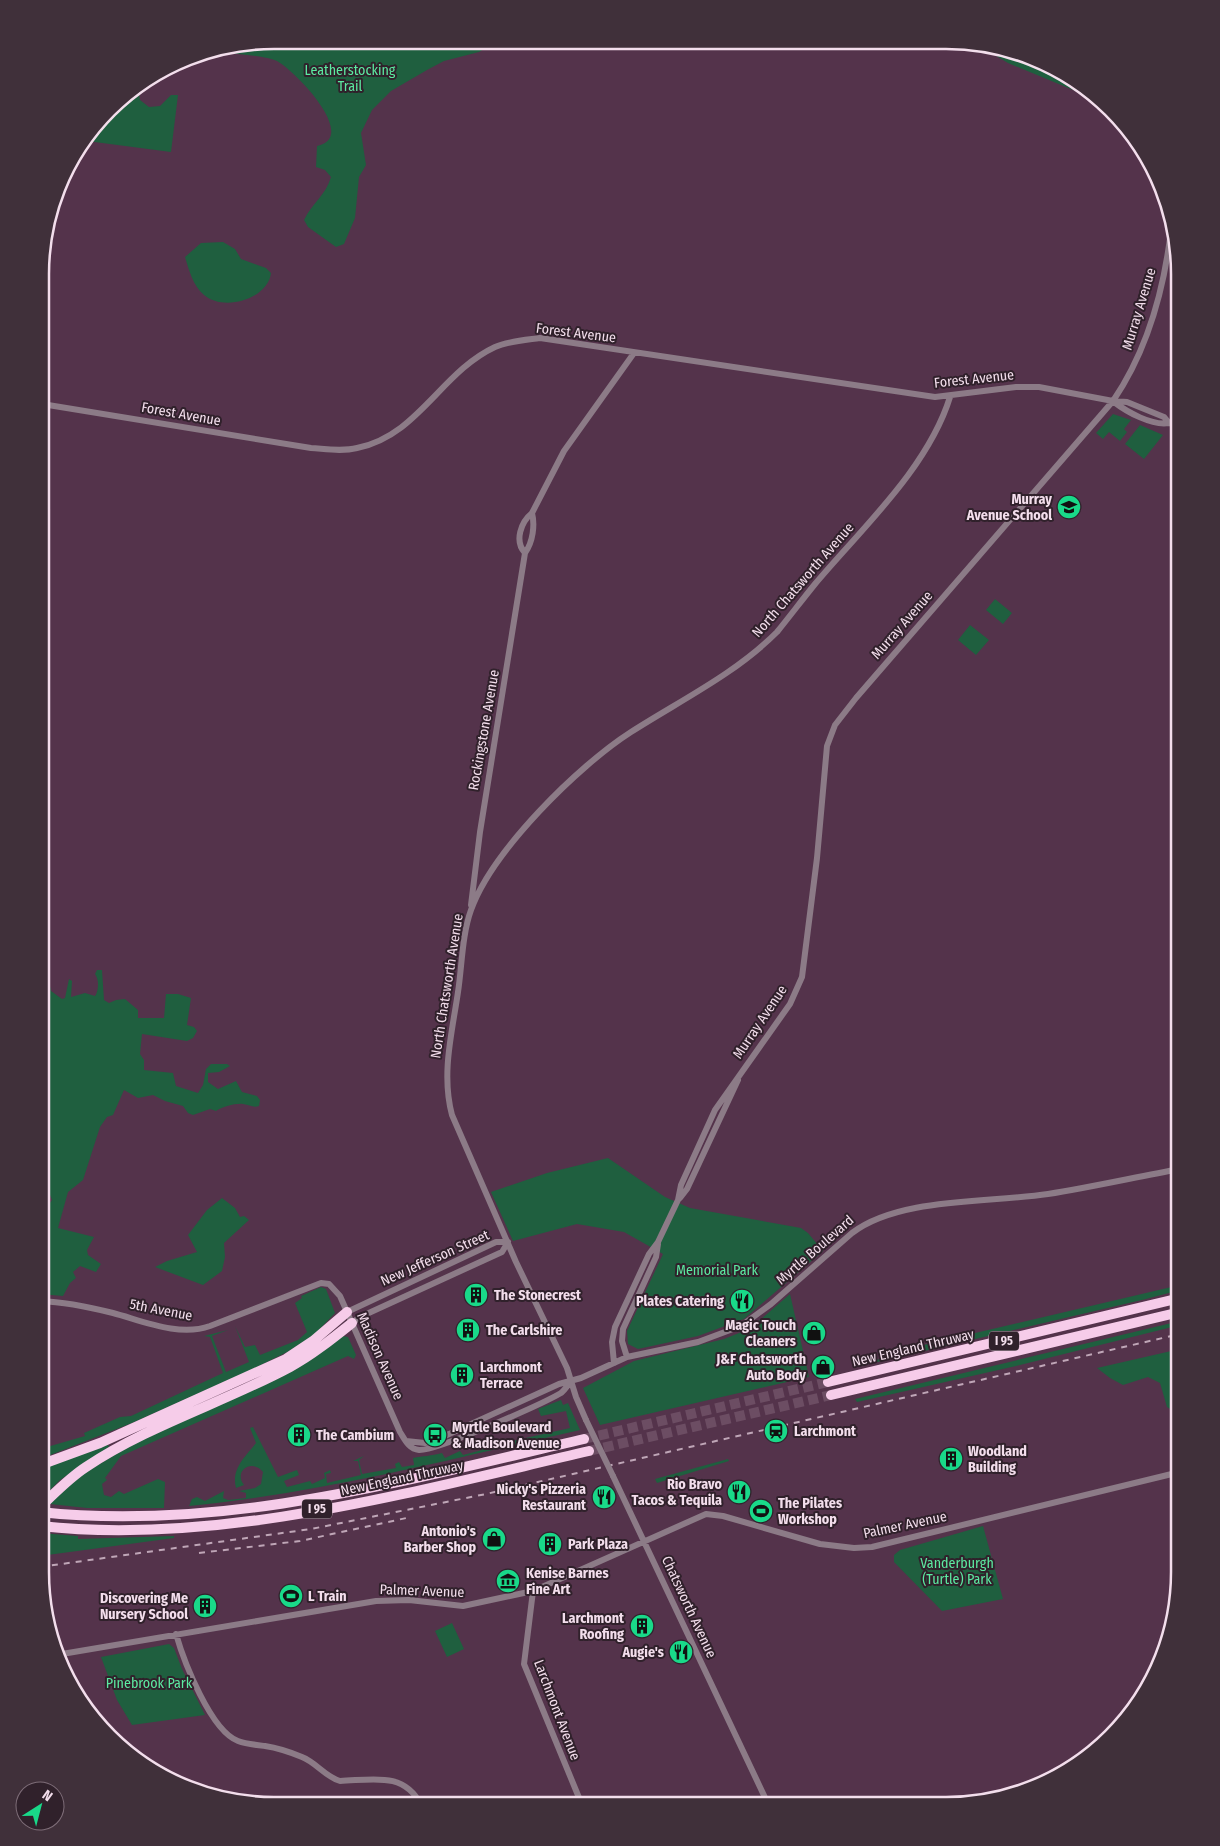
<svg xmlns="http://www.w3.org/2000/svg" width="1220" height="1846" font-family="'Fira Sans Condensed',sans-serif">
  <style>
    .green { fill: #1f5f3f }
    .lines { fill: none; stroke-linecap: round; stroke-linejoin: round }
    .motorway-tunnel { stroke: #6c4d63; stroke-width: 10; stroke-dasharray: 10 5; stroke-linecap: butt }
    .tertiary { stroke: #8c7b87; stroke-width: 6 }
    .motorway { stroke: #f6cce9; stroke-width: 10 }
    .rail { stroke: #bfa6b7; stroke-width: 2; stroke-dasharray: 6 6; stroke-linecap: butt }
    .tertiary-bridge { stroke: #8c7b87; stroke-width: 6 }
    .labels { text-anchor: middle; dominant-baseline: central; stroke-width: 4; stroke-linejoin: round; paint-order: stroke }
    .shield { fill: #30212b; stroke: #b8a5b2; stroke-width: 1 }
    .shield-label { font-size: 12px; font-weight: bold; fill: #f3deec }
    .park-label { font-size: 14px; fill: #5ceaa1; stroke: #30212b }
    .street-label { font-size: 14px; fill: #f3deec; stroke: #30212b }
    .poi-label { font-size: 14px; font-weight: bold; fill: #f3deec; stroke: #30212b; text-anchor: start }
    .rim { fill: none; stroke: #f3deec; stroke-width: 2.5 }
  </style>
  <rect width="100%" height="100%" fill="#54334b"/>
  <path class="green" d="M 273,40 L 497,41 L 479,52 L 444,61 L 427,70 L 391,91 L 372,110 L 361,133 L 366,165 L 359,177 L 355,218 L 344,244 L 336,247 L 308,227 L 304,220 C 312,203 326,195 331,177 L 325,170 L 316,167 L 317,146 C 360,137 294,70 277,61 C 265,55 223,53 208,51 Z
    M 973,42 L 1036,58 L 1089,88 L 1102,102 L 1008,63 Z
    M 138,87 L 140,100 L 149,107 L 160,106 L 171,95 L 178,95 L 171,152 L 87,141 L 81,144 L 120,98 Z
    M 223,242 L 235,249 L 241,259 L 266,268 L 271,273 C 268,299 224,312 204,295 C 193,286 189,270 185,257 L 201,243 Z
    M 1113,414 L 1131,420 L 1124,429 L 1127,432 L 1120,441 L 1109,432 L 1103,439 L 1096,433 Z
    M 1140,425 L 1163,435 L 1144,459 L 1125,444 Z
    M 995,599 L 1012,613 L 1003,624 L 986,610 Z
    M 970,625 L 989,640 L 976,655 L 958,640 Z
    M 41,961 L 46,963 L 44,978 L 49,982 L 51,991 L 62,999 L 65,998 L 69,979 L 72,981 L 71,997 L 85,993 L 95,996 C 99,990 99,979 95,974 L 97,970 L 102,970 L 104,1000 L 109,1003 L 116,1000 L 125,999 L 138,1010 L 138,1018 L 164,1018 L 166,994 L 178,994 L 191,998 L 187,1025 L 194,1027 L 197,1031 L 193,1038 L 187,1041 L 142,1034 L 140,1054 L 144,1060 L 144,1070 L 173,1073 L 176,1086 L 198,1093 L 203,1085 L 206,1069 L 211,1064 L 227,1064 L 230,1066 L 219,1072 L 208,1073 L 208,1082 L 218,1089 L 236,1081 L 242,1092 L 257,1096 L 260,1100 L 259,1106 C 253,1108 250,1105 243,1104 C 236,1103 222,1107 216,1111 L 210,1109 L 193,1115 L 188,1113 L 183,1106 L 165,1101 L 153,1095 L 138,1098 L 124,1090 L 113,1115 L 107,1117 L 100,1127 L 83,1180 L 68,1192 L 58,1228 L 94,1237 L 87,1250 L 88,1255 L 101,1264 L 96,1272 L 80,1266 L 73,1272 L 76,1278 L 70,1283 L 63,1296 L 40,1294 L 41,1216 L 52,1200 L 46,1185 L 41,1183 L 41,1177 L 44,1174 L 41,1157 Z
    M 608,1158 L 665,1197 L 690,1208 L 801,1228 L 808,1233 L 823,1251 L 744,1319 L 698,1336 L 638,1349 L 628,1344 L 627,1331 L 663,1254 L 624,1232 L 577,1224 L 513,1241 L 491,1192 L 547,1173 Z
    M 222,1198 L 235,1208 L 240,1217 L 244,1216 L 249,1220 L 224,1243 L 225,1257 L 222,1271 L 203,1285 L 155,1267 L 167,1261 L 197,1252 L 188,1235 L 207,1210 Z
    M 1180,1285 L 1180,1290 L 1146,1299 L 856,1367 L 856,1365 L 888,1357 L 898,1351 Z
    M 321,1287 L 326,1289 L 335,1313 L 314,1335 L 289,1351 L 253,1369 L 132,1423 L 40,1459 L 40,1449 L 85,1436 L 84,1433 L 120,1417 L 131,1416 L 223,1373 L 210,1337 L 204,1336 L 228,1330 L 212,1336 L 226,1372 L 249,1362 L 235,1326 L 245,1347 L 255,1345 L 260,1355 L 298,1340 L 307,1332 L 295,1303 L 302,1298 L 301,1296 Z
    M 790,1294 L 809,1377 L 600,1425 L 583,1388 L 634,1361 L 724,1339 L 744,1331 L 760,1320 Z
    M 1180,1321 L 1180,1325 L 1016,1366 L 857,1402 L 855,1399 Z
    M 342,1336 L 348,1337 L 356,1355 L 354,1359 L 348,1356 L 121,1456 L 105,1478 L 107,1480 L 102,1484 L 104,1495 L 111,1497 L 119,1491 L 124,1494 L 158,1479 L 165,1482 L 164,1508 L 87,1508 L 50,1504 L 78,1477 L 136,1442 Z
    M 1180,1349 L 1178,1414 L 1167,1407 L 1160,1383 L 1148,1377 L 1123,1385 L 1110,1378 L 1097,1368 Z
    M 561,1400 L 563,1405 L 568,1403 L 580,1430 C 450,1459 322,1493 189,1506 L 192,1499 L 197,1497 L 205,1501 L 224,1491 L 223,1498 L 228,1500 L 246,1498 L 246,1493 L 239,1491 L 255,1488 L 261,1484 L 263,1472 C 252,1458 233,1471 244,1485 L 236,1488 C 231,1469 245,1457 256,1443 L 250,1428 L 253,1427 L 278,1477 L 297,1470 L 299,1475 L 284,1481 L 287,1487 L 310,1481 L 312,1484 L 325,1478 L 324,1473 L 330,1470 L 331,1473 L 326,1474 L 327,1483 L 361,1475 L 358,1461 L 353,1461 L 364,1456 L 359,1460 L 362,1474 L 396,1468 L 395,1464 L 399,1462 L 402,1467 L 414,1465 L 413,1458 C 423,1456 431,1456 442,1453 L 445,1458 L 460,1451 L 463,1455 L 482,1450 L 482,1448 L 570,1428 L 566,1411 L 541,1416 L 538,1409 Z
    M 107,1443 L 109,1447 L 60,1480 L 40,1500 L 40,1469 Z
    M 728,1459 L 729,1461 L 657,1483 L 655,1479 Z
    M 983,1526 L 1003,1599 L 942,1611 L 894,1562 L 894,1555 L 900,1550 Z
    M 40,1533 L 78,1536 L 78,1539 L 174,1536 L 174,1538 L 40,1556 Z
    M 452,1623 L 464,1649 L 447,1657 L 435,1631 Z
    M 169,1644 L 174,1648 L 182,1669 L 205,1715 L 132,1725 L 117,1700 L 101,1657 Z"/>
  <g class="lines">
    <path class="motorway-tunnel" d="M 584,1439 L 828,1382
      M 589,1451 L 831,1395"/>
    <path class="tertiary" d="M 1114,402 C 1127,412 1152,426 1169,423
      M 42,404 L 311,448 C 326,449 342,452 357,448 C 418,436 441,372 495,347 C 509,341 525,340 540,338 L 935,397 L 1016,387 L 1039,387 L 1113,401 L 1127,402 L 1164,417 L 1169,423 L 1180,427
      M 525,553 C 514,541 521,522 532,513 L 564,451 L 634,353
      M 471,905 L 480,832 L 525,553 C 533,542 535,525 532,513
      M 680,1198 L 687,1189 L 738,1080
      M 40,1301 C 65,1302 89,1307 113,1313 C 143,1321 179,1337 210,1326 L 321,1283 L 329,1284 L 340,1296 L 400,1432 C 405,1440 409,1449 419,1450 C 437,1451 542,1404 561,1393 C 565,1390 568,1385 571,1381
      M 347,1312 L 496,1242 L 508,1242
      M 352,1323 L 360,1317 L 502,1252 L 508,1242
      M 627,1357 L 622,1341 L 623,1329 L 656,1257 L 658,1244
      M 614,1363 L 612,1342 L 615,1327 L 649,1254 L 658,1242 L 678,1200 L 681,1185 L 715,1110 L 790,1004 L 802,977 L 817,858 L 827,746 L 835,725 L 856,698 L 1113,401 C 1147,351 1164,290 1171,230
      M 586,1420 L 576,1397 L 567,1368 L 516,1262 L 452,1115 C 441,1074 452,1033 458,992 C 462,966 462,935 471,910 C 492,851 578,766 631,732 C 681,700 735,674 777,632 C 790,616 802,600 815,584 C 862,528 928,468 950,397
      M 406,1441 L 425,1443 L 436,1440 L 559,1384 L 581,1378 L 627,1357 L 698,1342 L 741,1326 L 771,1304 L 852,1233 C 899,1197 989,1203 1048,1194 C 1092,1187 1136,1177 1180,1169
      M 613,1476 L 769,1806
      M 533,1591 L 524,1664 L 582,1805
      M 176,1634 C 184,1662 211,1731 238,1741 C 246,1744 256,1745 265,1746 C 278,1748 290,1752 302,1757 C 317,1763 324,1776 340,1781 C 372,1780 404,1771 421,1805
      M 56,1655 L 376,1601 L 409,1600 L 463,1606 L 533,1591 L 706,1514 L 723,1516 L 820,1544 L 854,1548 L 872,1547 L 1180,1472"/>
    <path class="motorway" d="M 828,1382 L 1180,1298
      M 831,1395 L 1180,1312
      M 40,1465 L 100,1443 L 286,1359 L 313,1341 L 347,1312
      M 40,1507 C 55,1493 69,1478 86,1467 C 149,1425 223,1403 290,1367 C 312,1355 332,1339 352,1323
      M 40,1512 C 223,1532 407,1480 584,1439
      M 40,1526 C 220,1546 415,1491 589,1451"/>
    <path class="rail" d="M 199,1553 L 300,1541 L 411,1517
      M 40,1567 L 311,1529 L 486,1494 L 1180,1334"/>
    <path class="tertiary-bridge" d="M 586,1420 L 613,1476"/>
  </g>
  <defs>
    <g id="school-disc" transform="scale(1.25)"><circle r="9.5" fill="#19d989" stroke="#30212b"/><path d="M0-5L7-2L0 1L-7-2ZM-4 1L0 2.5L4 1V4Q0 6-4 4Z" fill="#111"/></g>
    <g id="building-disc" transform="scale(1.25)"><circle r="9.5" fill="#19d989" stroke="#30212b"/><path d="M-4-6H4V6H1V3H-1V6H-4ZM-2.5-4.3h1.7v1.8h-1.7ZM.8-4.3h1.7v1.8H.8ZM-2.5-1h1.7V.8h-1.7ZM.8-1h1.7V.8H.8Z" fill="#111"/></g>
    <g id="restaurant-disc" transform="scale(1.25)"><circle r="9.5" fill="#19d989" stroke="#30212b"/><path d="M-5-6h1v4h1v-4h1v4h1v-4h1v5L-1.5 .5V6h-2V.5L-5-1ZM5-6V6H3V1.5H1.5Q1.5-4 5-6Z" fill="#111"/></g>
    <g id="shop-disc" transform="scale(1.25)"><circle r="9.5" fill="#19d989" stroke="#30212b"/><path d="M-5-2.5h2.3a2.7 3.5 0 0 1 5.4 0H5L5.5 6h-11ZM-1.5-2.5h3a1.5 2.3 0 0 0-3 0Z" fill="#111"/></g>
    <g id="station-disc" transform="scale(1.25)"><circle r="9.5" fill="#19d989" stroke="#30212b"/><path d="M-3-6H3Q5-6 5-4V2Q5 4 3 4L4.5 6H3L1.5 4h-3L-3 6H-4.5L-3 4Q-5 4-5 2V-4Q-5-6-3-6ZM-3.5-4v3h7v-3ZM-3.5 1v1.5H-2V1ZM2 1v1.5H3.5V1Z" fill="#111"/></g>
    <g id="bus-disc" transform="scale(1.25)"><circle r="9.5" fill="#19d989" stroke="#30212b"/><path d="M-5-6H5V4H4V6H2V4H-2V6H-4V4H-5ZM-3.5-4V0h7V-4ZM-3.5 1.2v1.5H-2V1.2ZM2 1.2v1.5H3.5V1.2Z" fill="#111"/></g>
    <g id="stadium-disc" transform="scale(1.25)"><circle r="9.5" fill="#19d989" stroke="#30212b"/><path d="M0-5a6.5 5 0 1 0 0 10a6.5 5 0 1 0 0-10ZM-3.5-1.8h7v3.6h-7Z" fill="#111"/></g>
    <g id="museum-disc" transform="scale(1.25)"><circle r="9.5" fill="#19d989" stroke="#30212b"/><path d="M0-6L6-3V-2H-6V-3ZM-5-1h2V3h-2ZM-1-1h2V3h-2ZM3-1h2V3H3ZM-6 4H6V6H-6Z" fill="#111"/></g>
  </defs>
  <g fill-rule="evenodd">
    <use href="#school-disc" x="1069" y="507"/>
    <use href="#building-disc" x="476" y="1295"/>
    <use href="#restaurant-disc" x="742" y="1301"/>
    <use href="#building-disc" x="468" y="1330"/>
    <use href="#shop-disc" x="814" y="1333"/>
    <use href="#shop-disc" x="823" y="1367"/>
    <use href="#building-disc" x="462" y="1375"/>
    <use href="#station-disc" x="776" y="1431"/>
    <use href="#building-disc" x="299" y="1435"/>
    <use href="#bus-disc" x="435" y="1435"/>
    <use href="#building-disc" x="951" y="1459"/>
    <use href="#restaurant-disc" x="739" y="1492"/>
    <use href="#restaurant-disc" x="604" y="1497"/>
    <use href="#stadium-disc" x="761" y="1511"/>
    <use href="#shop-disc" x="494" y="1539"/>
    <use href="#building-disc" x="550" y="1544"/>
    <use href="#museum-disc" x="508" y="1581"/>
    <use href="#stadium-disc" x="291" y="1596"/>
    <use href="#building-disc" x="205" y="1606"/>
    <use href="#building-disc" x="642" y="1626"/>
    <use href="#restaurant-disc" x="681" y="1652"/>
  </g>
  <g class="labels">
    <g class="shield">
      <rect x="989" y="1331.5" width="30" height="19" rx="4"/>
      <rect x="302" y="1499.5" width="30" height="19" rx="4"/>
    </g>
    <g class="shield-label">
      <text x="1004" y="1341">I 95</text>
      <text x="317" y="1509">I 95</text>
    </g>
    <g class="park-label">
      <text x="350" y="70">Leatherstocking<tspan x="350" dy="16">Trail</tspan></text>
      <text x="717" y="1270">Memorial Park</text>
      <text x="957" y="1563">Vanderburgh<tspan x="957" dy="16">(Turtle) Park</tspan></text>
      <text x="149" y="1683">Pinebrook Park</text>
    </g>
    <g class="street-label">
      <text transform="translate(1139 309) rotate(-73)">Murray Avenue</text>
      <text transform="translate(576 333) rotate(7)">Forest Avenue</text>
      <text transform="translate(974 379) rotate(-6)">Forest Avenue</text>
      <text transform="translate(181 414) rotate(10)">Forest Avenue</text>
      <text transform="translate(803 580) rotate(-49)">North Chatsworth Avenue</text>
      <text transform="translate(902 625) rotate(-49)">Murray Avenue</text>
      <text transform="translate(484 730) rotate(-80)">Rockingstone Avenue</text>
      <text transform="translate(447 986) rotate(-81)">North Chatsworth Avenue</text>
      <text transform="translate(760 1022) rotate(-56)">Murray Avenue</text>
      <text transform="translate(815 1250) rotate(-41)">Myrtle Boulevard</text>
      <text transform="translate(435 1258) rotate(-24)">New Jefferson Street</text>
      <text transform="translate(161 1310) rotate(11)">5th Avenue</text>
      <text transform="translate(913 1348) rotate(-13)">New England Thruway</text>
      <text transform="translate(380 1356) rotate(66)">Madison Avenue</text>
      <text transform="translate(402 1478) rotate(-12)">New England Thruway</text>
      <text transform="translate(905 1525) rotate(-12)">Palmer Avenue</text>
      <text transform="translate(422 1591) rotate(2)">Palmer Avenue</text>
      <text transform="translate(689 1607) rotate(65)">Chatsworth Avenue</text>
      <text transform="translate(557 1710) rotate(69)">Larchmont Avenue</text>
    </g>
    <g class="poi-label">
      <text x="1052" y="499" text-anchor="end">Murray<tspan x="1052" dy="16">Avenue School</tspan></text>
      <text x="494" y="1295">The Stonecrest</text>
      <text x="724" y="1301" text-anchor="end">Plates Catering</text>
      <text x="796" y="1325" text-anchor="end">Magic Touch<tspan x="796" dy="16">Cleaners</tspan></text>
      <text x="486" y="1330">The Carlshire</text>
      <text x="806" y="1359" text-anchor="end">J&amp;F Chatsworth<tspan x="806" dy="16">Auto Body</tspan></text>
      <text x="480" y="1367">Larchmont<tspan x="480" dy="16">Terrace</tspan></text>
      <text x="452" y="1427">Myrtle Boulevard<tspan x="452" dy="16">&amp; Madison Avenue</tspan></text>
      <text x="794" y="1431">Larchmont</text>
      <text x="316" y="1435">The Cambium</text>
      <text x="968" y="1451">Woodland<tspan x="968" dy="16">Building</tspan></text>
      <text x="722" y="1484" text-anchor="end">Rio Bravo<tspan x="722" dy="16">Tacos &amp; Tequila</tspan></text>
      <text x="586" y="1489" text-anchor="end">Nicky's Pizzeria<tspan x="586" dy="16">Restaurant</tspan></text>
      <text x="778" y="1503">The Pilates<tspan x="778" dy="16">Workshop</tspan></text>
      <text x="476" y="1531" text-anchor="end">Antonio's<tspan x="476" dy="16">Barber Shop</tspan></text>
      <text x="568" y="1544">Park Plaza</text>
      <text x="526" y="1573">Kenise Barnes<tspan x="526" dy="16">Fine Art</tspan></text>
      <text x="308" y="1596">L Train</text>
      <text x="188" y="1598" text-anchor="end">Discovering Me<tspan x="188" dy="16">Nursery School</tspan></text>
      <text x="624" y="1618" text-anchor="end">Larchmont<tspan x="624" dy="16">Roofing</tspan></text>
      <text x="664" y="1652" text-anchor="end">Augie's</text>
    </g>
  </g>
  <path d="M0 0H1220V1846H0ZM274 49H946A225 225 0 0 1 1171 274V1572A225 225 0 0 1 946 1797H274A225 225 0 0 1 49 1572V274A225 225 0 0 1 274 49Z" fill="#40303a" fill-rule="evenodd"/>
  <path class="rim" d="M274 49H946A225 225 0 0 1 1171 274V1572A225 225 0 0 1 946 1797H274A225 225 0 0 1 49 1572V274A225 225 0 0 1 274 49Z"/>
  <g transform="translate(40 1806) rotate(36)"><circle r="24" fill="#30212b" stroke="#7e6d78"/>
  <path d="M0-4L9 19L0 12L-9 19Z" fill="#19d989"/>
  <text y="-8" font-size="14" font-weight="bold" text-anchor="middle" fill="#f3deec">N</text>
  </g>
</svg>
